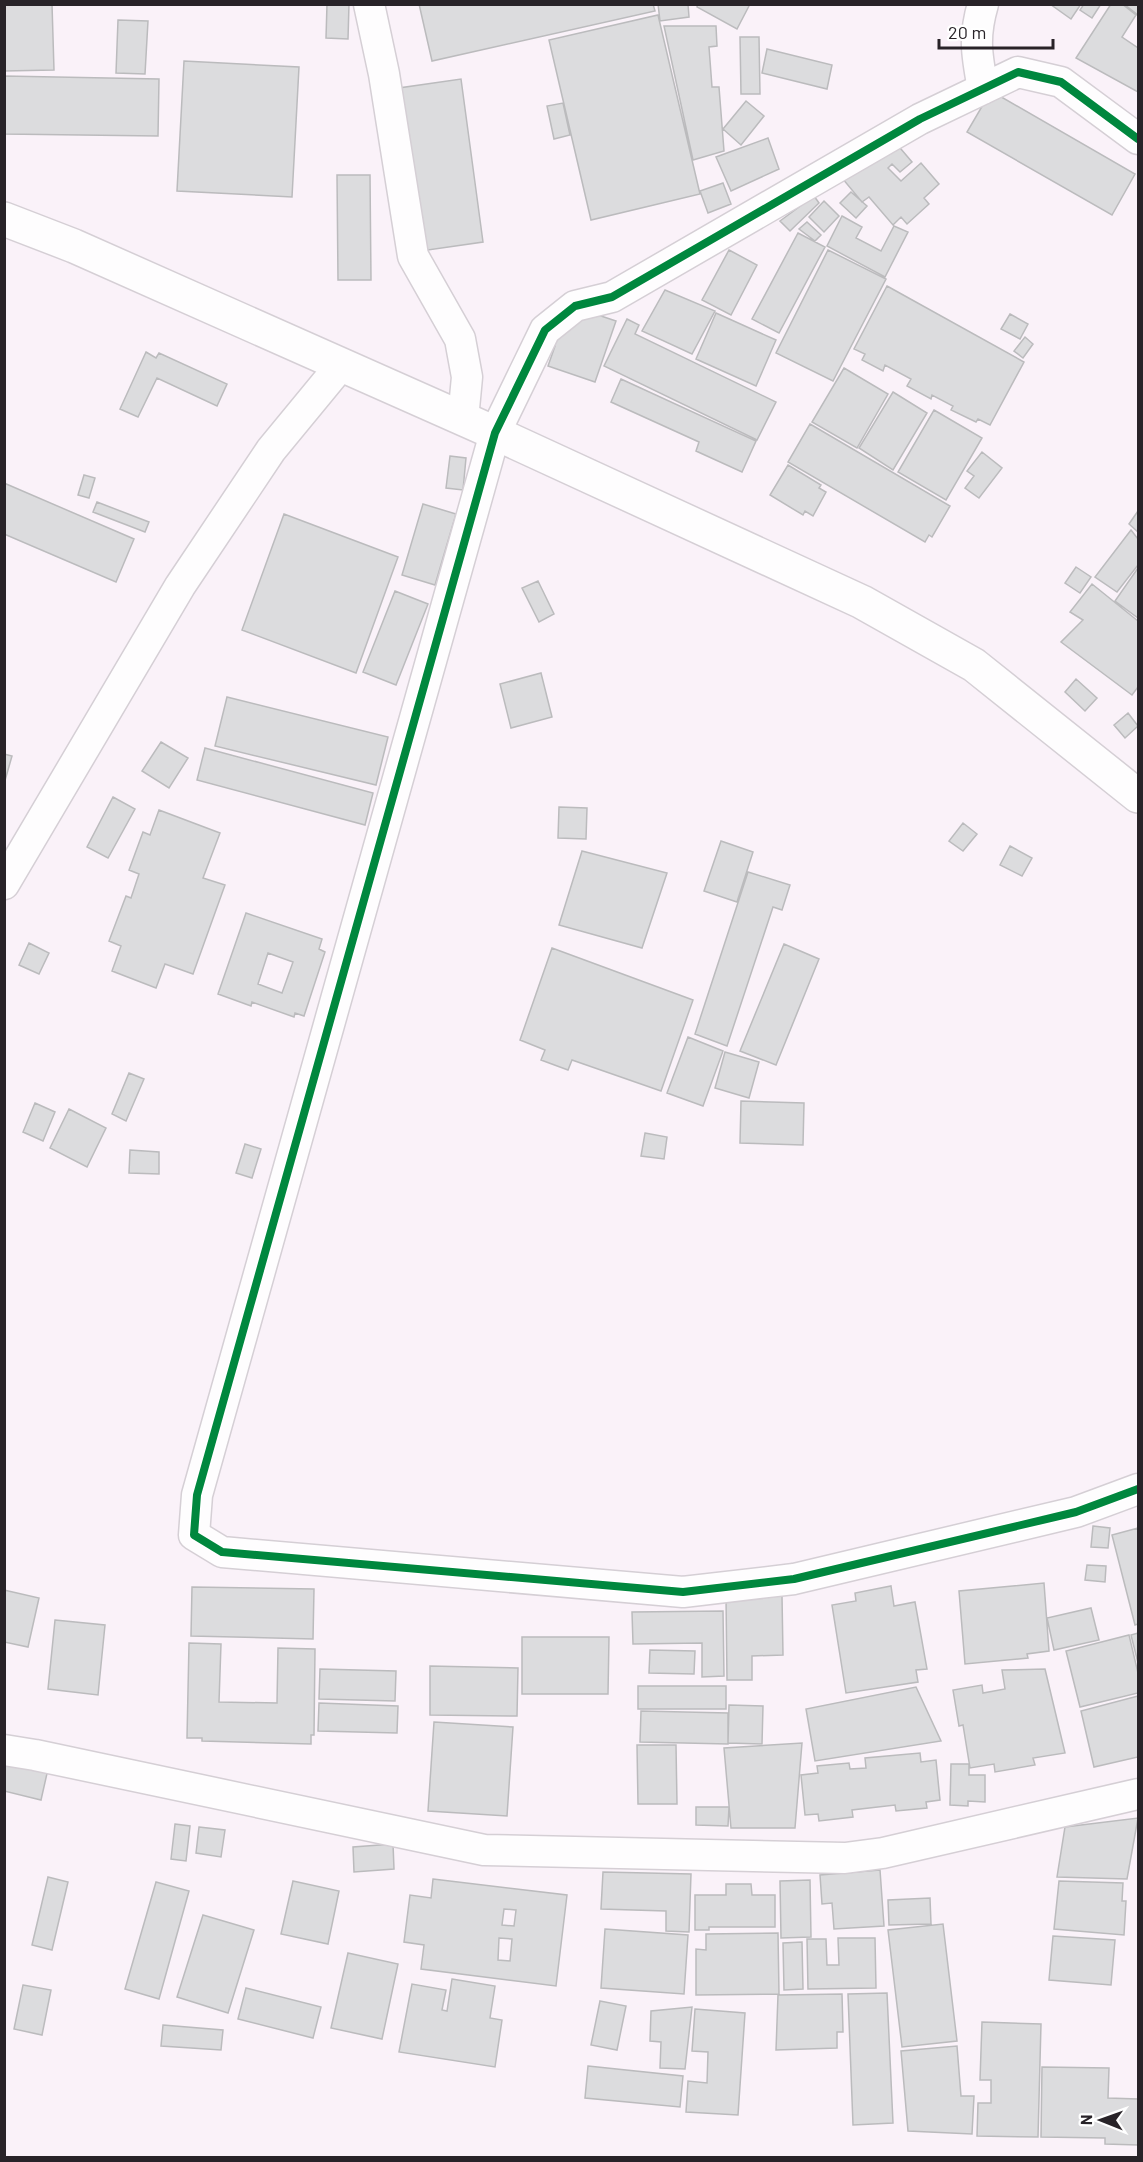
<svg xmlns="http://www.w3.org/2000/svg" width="1143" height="2162" font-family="Barlow,sans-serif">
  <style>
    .building { fill: #dcdcde; stroke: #bbbbbd; stroke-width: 1.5; fill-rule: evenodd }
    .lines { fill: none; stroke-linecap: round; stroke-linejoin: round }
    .street-casing { stroke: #d5cfd5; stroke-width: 33 }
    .secondary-casing { stroke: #d5cfd5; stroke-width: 36 }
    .street { stroke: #fefdfe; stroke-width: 30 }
    .secondary { stroke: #fefdfe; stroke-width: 33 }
    .cycleway-casing { stroke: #fff; stroke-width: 11 }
    .cycleway { stroke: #00873e; stroke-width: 8 }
  </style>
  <rect width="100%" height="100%" fill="#faf2f9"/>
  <path class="building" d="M 4,4 L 52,4 L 54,70 L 4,71 Z
    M 327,4 L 349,4 L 348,39 L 326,38 Z
    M 419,4 L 653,4 L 655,11 L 432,61 Z
    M 658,4 L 688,4 L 689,17 L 660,21 Z
    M 698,4 L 750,4 L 737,29 L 697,7 Z
    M 1050,4 L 1081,4 L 1071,19 Z
    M 1084,4 L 1101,4 L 1092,18 L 1080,10 Z
    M 1111,4 L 1122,4 L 1136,15 L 1122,37 L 1138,48 L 1138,92 L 1076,58 Z
    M 1124,4 L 1138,4 L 1138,15 Z
    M 658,15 L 700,194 L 591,220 L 549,40 Z
    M 118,20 L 148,21 L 145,74 L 116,73 Z
    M 664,26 L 716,26 L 717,46 L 709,47 L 712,87 L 719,87 L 724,151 L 693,160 Z
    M 740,37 L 759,37 L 760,94 L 741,94 Z
    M 767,49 L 832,65 L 827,89 L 762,73 Z
    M 184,61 L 299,67 L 292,197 L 177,191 Z
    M 4,76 L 159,79 L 158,136 L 4,134 Z
    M 461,79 L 483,242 L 421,251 L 399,88 Z
    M 991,91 L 1135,174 L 1112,215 L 967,132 Z
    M 746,101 L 764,116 L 741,145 L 723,129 Z
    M 563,103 L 570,135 L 554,139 L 547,106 Z
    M 768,138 L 779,169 L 731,191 L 716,157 Z
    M 895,142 L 912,162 L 900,172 L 892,164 L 888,168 L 901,181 L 921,163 L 939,184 L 924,198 L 929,204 L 907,224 L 901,217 L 893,225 L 869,197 L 862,202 L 842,178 Z
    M 337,175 L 370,175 L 371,280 L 338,280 Z
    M 723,183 L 731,204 L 708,213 L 700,191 Z
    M 851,192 L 867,206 L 856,218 L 840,203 Z
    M 814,196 L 819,203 L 790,231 L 780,221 Z
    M 824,201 L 839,216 L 824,232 L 809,217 Z
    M 842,216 L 862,227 L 856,238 L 881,251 L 894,226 L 908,232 L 885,277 L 827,246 Z
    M 807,222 L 821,235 L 815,241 L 799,229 Z
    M 798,233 L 825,247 L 779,333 L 752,319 Z
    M 729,250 L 757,265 L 731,315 L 702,300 Z
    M 828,250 L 886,279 L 833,381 L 776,353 Z
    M 887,286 L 1024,362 L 990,425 L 978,419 L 976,422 L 951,410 L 953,406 L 932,395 L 931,399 L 907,386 L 911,379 L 885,365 L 883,371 L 862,360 L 865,354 L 854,349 Z
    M 665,290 L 715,311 L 692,354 L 642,331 Z
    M 568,305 L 616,321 L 595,382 L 548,366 L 555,346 L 547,344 Z
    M 716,313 L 776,340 L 756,386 L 696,359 Z
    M 1010,314 L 1028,324 L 1020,339 L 1001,329 Z
    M 627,319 L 639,325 L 635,334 L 776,402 L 757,440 L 604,366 Z
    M 1025,337 L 1033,344 L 1023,358 L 1014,351 Z
    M 146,352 L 156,358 L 159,353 L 227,384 L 217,406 L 157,378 L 138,417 L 120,409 Z
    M 844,368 L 888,394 L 857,448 L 812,422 Z
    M 621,379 L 756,441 L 742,472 L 696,451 L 699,442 L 611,402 Z
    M 893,392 L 927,413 L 893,470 L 859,448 Z
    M 934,410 L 982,438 L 946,500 L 898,472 Z
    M 810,424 L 950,506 L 932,537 L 929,535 L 925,542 L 788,462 Z
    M 982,452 L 1002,468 L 979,498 L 965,488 L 974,476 L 967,471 Z
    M 450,456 L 466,458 L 463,490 L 446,488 Z
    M 788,465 L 821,485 L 819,488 L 826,492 L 813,516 L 805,511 L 803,515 L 770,495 Z
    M 84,475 L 95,478 L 89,498 L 78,495 Z
    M 4,483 L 134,539 L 116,582 L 4,534 Z
    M 97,502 L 149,522 L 145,532 L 93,512 Z
    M 423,504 L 456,514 L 435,585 L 402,575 Z
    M 1138,511 L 1138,532 L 1129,524 Z
    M 284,514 L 398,557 L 356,673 L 242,630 Z
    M 1131,530 L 1138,539 L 1138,565 L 1117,592 L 1095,577 Z
    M 1076,567 L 1091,577 L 1080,593 L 1065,583 Z
    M 1138,568 L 1138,618 L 1115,601 Z
    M 538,581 L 554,614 L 539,622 L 522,588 Z
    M 1092,584 L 1138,621 L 1138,687 L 1132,695 L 1061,642 L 1083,620 L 1070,612 Z
    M 395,591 L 428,604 L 396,685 L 363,672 Z
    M 541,673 L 552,717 L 511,728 L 500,684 Z
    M 1076,679 L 1097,698 L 1085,711 L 1065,692 Z
    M 227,697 L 388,737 L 376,785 L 215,746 Z
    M 1128,713 L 1138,726 L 1125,738 L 1114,725 Z
    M 161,742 L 188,758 L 169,788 L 142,771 Z
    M 205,748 L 373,793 L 365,825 L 197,780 Z
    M 4,754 L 12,756 L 4,784 Z
    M 113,797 L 135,809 L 108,858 L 87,847 Z
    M 559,807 L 587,808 L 586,839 L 558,838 Z
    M 159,810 L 220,833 L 203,878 L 225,885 L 193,974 L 165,964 L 156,988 L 112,971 L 121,946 L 109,941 L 126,896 L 131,898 L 139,874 L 129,870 L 143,832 L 150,835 Z
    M 963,823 L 977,834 L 963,851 L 949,841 Z
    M 721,841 L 753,852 L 737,902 L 704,891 Z
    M 1010,846 L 1032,858 L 1022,876 L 1000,865 Z
    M 582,851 L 667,873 L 642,948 L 559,925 Z
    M 748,872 L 790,885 L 782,910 L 773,907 L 727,1046 L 695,1034 Z
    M 246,913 L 322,939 L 319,949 L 325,952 L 304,1016 L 295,1013 L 294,1017 L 252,1002 L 251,1006 L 218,994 ZM 268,953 L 293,962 L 282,993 L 258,984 Z
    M 29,943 L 49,953 L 39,974 L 19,965 Z
    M 784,944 L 819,959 L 776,1065 L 740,1051 Z
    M 552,948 L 693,1000 L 661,1091 L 572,1060 L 568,1070 L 541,1060 L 545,1050 L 520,1040 Z
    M 688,1037 L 723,1051 L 703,1106 L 667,1093 Z
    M 725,1052 L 759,1062 L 749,1098 L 715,1088 Z
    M 129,1073 L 144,1079 L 126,1121 L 112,1114 Z
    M 741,1101 L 804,1103 L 803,1145 L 740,1143 Z
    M 35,1103 L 55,1112 L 43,1141 L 23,1132 Z
    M 69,1109 L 106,1128 L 87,1167 L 50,1148 Z
    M 645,1133 L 667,1137 L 664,1159 L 641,1156 Z
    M 245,1144 L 261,1149 L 252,1178 L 236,1173 Z
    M 130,1150 L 159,1152 L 159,1174 L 129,1173 Z
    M 1093,1526 L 1110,1528 L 1108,1548 L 1091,1547 Z
    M 1138,1528 L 1138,1624 L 1135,1625 L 1112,1535 Z
    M 1087,1565 L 1106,1566 L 1105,1582 L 1085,1580 Z
    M 1044,1583 L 1049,1651 L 1027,1654 L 1028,1658 L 965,1664 L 959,1591 Z
    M 891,1586 L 894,1606 L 915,1602 L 927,1669 L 916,1670 L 918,1682 L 846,1693 L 832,1605 L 856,1601 L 855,1593 Z
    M 192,1587 L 314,1589 L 313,1639 L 191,1636 Z
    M 4,1590 L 39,1598 L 28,1647 L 4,1642 Z
    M 782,1596 L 783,1655 L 752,1656 L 752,1680 L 727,1680 L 726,1597 Z
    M 1091,1608 L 1099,1640 L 1054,1650 L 1047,1618 Z
    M 723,1611 L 724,1676 L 702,1677 L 702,1643 L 633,1644 L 632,1612 Z
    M 55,1620 L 105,1625 L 98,1695 L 48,1689 Z
    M 1138,1633 L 1138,1663 L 1131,1635 Z
    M 1129,1635 L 1138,1673 L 1138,1693 L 1080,1707 L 1066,1651 Z
    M 522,1637 L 609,1637 L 608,1694 L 522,1694 Z
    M 189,1643 L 221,1644 L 219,1702 L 277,1703 L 278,1648 L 315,1649 L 314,1735 L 311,1735 L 311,1744 L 202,1741 L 202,1738 L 187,1738 Z
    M 650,1650 L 695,1651 L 694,1674 L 649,1673 Z
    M 430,1666 L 518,1668 L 517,1716 L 430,1715 Z
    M 320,1669 L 396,1671 L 395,1701 L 319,1699 Z
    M 1045,1669 L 1065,1753 L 1033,1758 L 1035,1765 L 995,1772 L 994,1764 L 970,1768 L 963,1725 L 959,1726 L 953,1690 L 982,1685 L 983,1693 L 1005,1689 L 1002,1670 Z
    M 638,1686 L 726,1686 L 726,1709 L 638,1709 Z
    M 916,1687 L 941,1741 L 815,1761 L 806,1709 Z
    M 1138,1696 L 1138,1757 L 1094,1767 L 1081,1711 Z
    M 319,1703 L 398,1706 L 397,1733 L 318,1731 Z
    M 729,1705 L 763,1706 L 762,1744 L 728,1743 Z
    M 641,1711 L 728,1713 L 728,1744 L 640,1742 Z
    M 434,1722 L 513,1727 L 507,1816 L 428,1811 Z
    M 802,1743 L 795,1828 L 731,1828 L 724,1748 Z
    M 637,1745 L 676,1745 L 677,1804 L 638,1804 Z
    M 920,1753 L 921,1762 L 936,1760 L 940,1800 L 926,1802 L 927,1808 L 896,1811 L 895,1805 L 852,1810 L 853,1817 L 819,1821 L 818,1814 L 805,1815 L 801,1775 L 818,1773 L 817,1766 L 849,1763 L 850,1769 L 866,1768 L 865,1758 Z
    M 4,1759 L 48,1769 L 41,1800 L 4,1791 Z
    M 951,1764 L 969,1764 L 969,1775 L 985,1775 L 985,1802 L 968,1801 L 968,1806 L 950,1805 Z
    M 696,1807 L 729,1807 L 728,1826 L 696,1825 Z
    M 1138,1818 L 1127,1879 L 1057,1877 L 1065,1827 Z
    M 175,1824 L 190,1826 L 186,1861 L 171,1859 Z
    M 199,1827 L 225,1830 L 221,1857 L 196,1853 Z
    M 393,1844 L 394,1869 L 354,1872 L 353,1847 Z
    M 880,1870 L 884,1926 L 834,1929 L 832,1903 L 822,1904 L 820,1875 Z
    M 603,1872 L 691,1874 L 689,1932 L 666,1931 L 666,1911 L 601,1909 Z
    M 48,1877 L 68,1882 L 52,1950 L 32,1945 Z
    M 433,1879 L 567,1895 L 556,1986 L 421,1969 L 424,1945 L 404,1942 L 410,1895 L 431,1898 ZM 504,1909 L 516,1910 L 514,1926 L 502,1925 ZM 499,1938 L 512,1939 L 510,1961 L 498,1960 Z
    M 810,1880 L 811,1937 L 781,1938 L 780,1881 Z
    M 293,1881 L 339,1891 L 328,1944 L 281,1934 Z
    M 1059,1881 L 1123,1883 L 1122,1901 L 1126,1901 L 1124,1935 L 1054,1929 Z
    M 156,1882 L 189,1891 L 159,1999 L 125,1989 Z
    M 726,1884 L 751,1884 L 752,1895 L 775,1895 L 775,1927 L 709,1927 L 709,1930 L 695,1930 L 695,1895 L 726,1895 Z
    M 930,1898 L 931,1924 L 889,1925 L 888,1900 Z
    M 203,1915 L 254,1930 L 228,2013 L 177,1997 Z
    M 943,1924 L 957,2041 L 902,2047 L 888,1930 Z
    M 605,1929 L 688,1935 L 684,1994 L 601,1988 Z
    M 778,1933 L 779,1994 L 696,1995 L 696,1949 L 706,1950 L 706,1934 Z
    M 1053,1936 L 1115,1940 L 1111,1985 L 1049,1980 Z
    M 838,1938 L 875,1938 L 876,1988 L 808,1989 L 807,1939 L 826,1939 L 827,1965 L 839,1965 Z
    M 802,1942 L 803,1989 L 784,1990 L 783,1943 Z
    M 348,1953 L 398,1964 L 382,2039 L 331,2028 Z
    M 452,1979 L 495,1986 L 490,2018 L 502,2020 L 495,2067 L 399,2052 L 412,1984 L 446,1990 L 442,2010 L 447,2011 Z
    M 23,1985 L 51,1990 L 42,2035 L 14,2029 Z
    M 246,1988 L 321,2007 L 313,2038 L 238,2019 Z
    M 887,1993 L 893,2123 L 853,2125 L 848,1994 Z
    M 842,1994 L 843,2032 L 837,2032 L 837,2048 L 776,2050 L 778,1995 Z
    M 600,2001 L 626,2006 L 617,2050 L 591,2045 Z
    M 692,2007 L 685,2069 L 660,2068 L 661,2042 L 650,2041 L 651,2011 Z
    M 695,2009 L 745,2013 L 738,2115 L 686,2112 L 688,2081 L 707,2083 L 708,2052 L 692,2051 Z
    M 982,2022 L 1041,2024 L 1038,2137 L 977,2136 L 978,2103 L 991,2103 L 991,2080 L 980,2080 Z
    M 163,2025 L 223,2030 L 221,2050 L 161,2046 Z
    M 957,2046 L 961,2096 L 974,2096 L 972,2134 L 908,2131 L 901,2051 Z
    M 588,2066 L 683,2076 L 680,2107 L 585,2098 Z
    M 1042,2067 L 1109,2068 L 1108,2098 L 1138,2099 L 1138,2145 L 1105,2144 L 1105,2138 L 1041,2137 Z"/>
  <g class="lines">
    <g class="street-casing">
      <path id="street" d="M 369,4 L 384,74 L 413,256 L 460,339 L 467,377 L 463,419
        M 983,4 C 973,38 977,56 983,89
        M 1138,139 L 1061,82 L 1018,72 L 920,119 L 612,297 L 575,306 L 545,330 L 495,433 L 197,1495 L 194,1535 L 222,1552 L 683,1592 L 794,1579 L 1076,1512 L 1138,1489
        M 4,884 L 180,586 L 271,450 L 341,365
        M 4,1750 L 35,1755 L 484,1850 L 845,1858 L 883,1853 L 1138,1794"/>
    </g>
    <g class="secondary-casing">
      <path id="secondary" d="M 4,219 L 74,246 L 495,433 L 862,602 L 974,665 L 1138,796"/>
    </g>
    <use href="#street" class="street"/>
    <use href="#secondary" class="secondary"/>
    <g class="cycleway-casing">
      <path id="cycleway" d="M 1138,139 L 1061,82 L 1018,72 L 920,119 L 612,297 L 575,306 L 545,330 L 495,433 L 197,1495 L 194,1535 L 222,1552 L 683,1592 L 794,1579 L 1076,1512 L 1138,1489"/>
    </g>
    <use href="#cycleway" class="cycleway"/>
  </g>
  <rect width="1143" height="2162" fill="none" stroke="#282328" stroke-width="12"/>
  <g transform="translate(1101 2120) rotate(271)" stroke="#ffffff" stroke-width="4.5" paint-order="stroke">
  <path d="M0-4.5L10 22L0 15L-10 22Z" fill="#282328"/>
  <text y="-9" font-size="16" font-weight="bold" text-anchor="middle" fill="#282328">N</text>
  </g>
  <path d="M939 39v9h114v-9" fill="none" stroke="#282328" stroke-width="3"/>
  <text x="948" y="39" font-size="18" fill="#282328" stroke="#ffffff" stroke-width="4.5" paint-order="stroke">20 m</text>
</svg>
